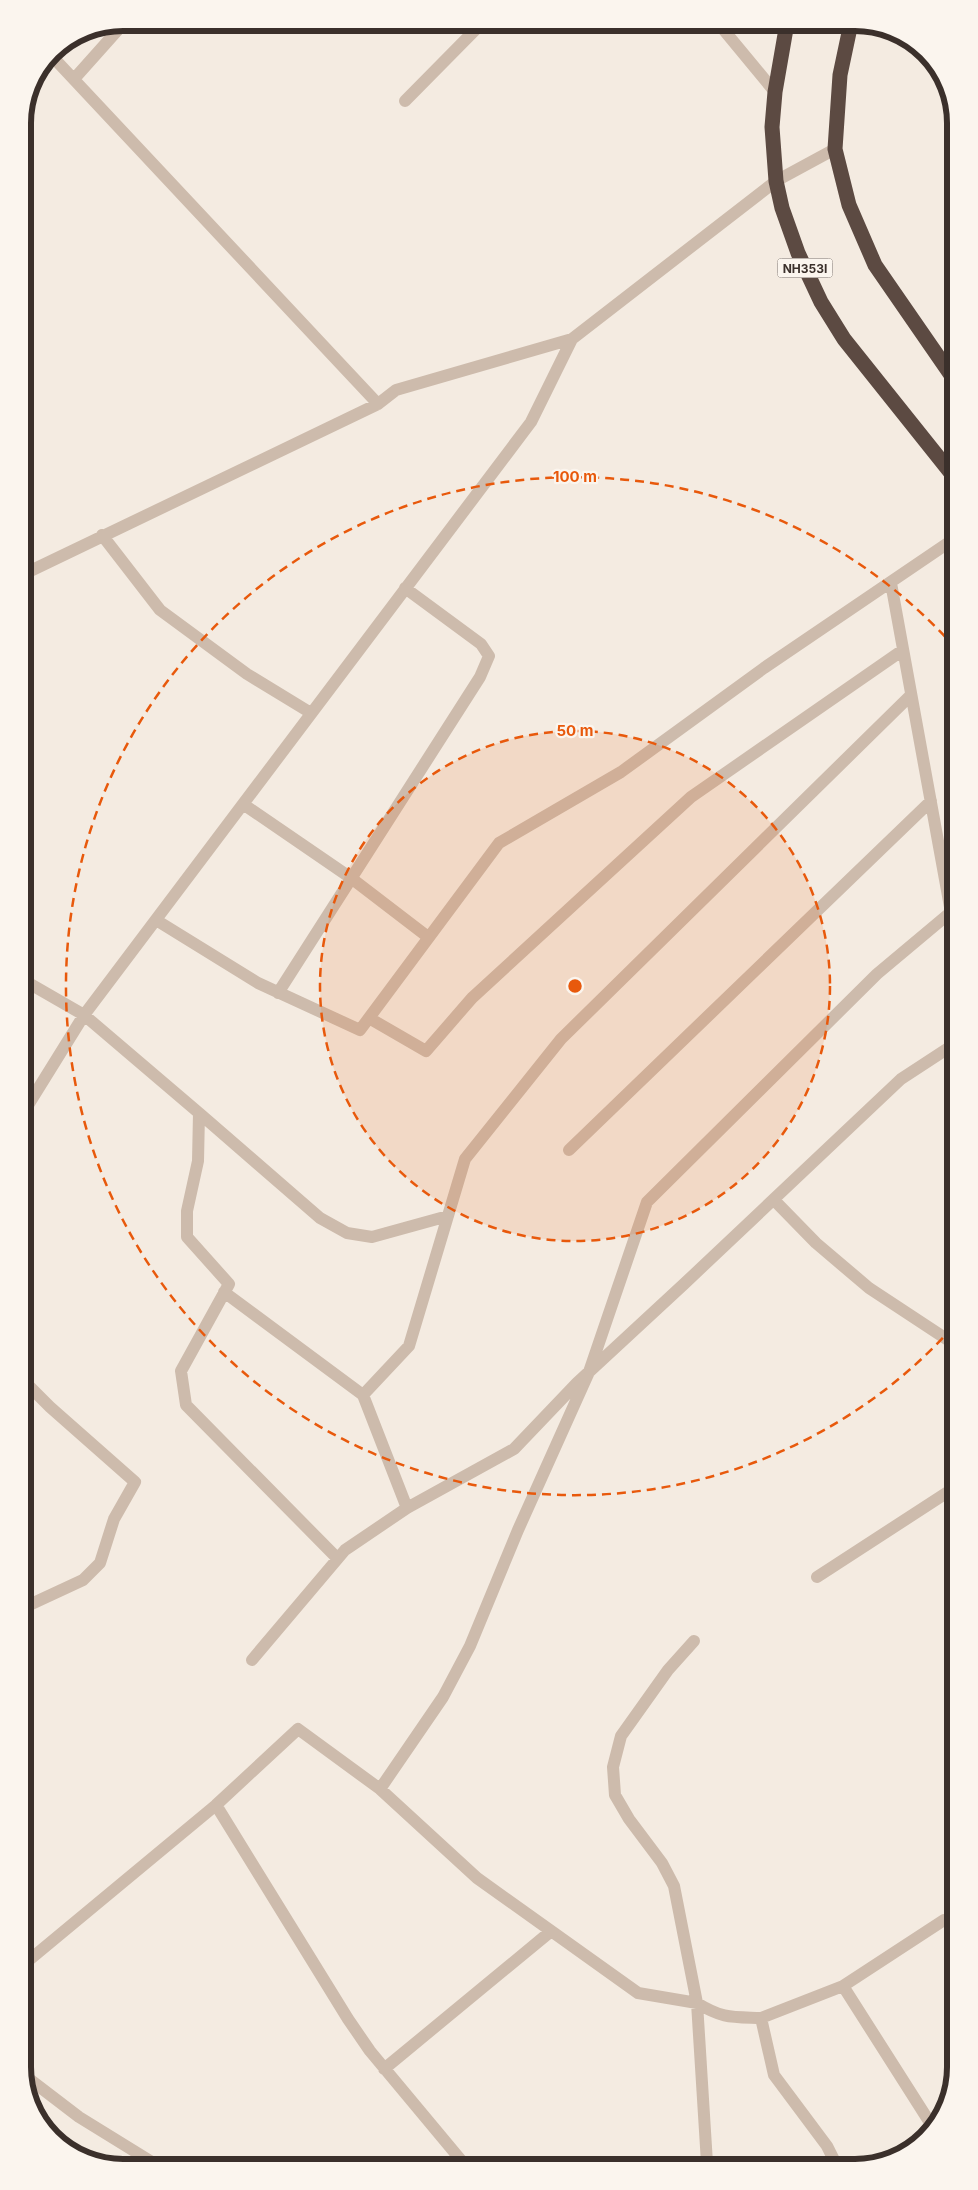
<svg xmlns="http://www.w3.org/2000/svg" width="978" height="2190" font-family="Inter,sans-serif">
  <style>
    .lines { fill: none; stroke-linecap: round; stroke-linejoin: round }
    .minor { stroke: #cdbbac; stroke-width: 12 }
    .highway { stroke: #5c4a42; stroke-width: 15 }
    .ring { fill: none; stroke: #e8590c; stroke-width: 2.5; stroke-dasharray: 9 6 }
    .labels { text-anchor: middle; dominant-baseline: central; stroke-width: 4.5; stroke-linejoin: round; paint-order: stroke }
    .shield { fill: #fbf5ee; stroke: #756b66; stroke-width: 1 }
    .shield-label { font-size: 12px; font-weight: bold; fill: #3b302b }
    .rim { fill: none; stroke: #3b302b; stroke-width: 6 }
    .centre { fill: #e8590c; stroke: #fbf5ee; stroke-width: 2.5 }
    .ring-label { font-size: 15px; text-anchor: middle; font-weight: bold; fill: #e8590c; stroke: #fbf5ee; stroke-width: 4.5; stroke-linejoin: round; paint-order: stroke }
  </style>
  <rect width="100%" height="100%" fill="#f4ebe1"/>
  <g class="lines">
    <path class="minor" d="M 718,23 L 775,92
      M 50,54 L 378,404
      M 74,79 L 124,23
      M 405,101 L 482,23
      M 102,535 L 160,610 L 247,674 L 311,713
      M 24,574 L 378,404 L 396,390 L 572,339 L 776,181 L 835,149
      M 891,583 L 952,918
      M 243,804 L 351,878 L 428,937
      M 156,920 L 258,983 L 360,1030 L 499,843 L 621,772 L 764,668 L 951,541
      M 25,981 L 84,1015 L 199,1113 L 198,1161 L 187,1211 L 187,1237 L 229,1284 L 181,1371 L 186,1405 L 337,1558
      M 278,993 L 480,677 L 489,656 L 481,644 L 405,588
      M 369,1018 L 426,1051 L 472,998 L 691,797 L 903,650
      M 25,1110 L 84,1015 L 531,422 L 572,339
      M 199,1113 L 320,1218 L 347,1233 L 372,1237 L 448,1216
      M 569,1150 L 931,801
      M 774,1200 L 816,1243 L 869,1288 L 954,1344
      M 224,1292 L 363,1395
      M 26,1383 L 50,1407 L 135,1482 L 114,1519 L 100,1563 L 83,1580 L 27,1606
      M 407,1508 L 363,1395 L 409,1346 L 465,1159 L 561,1039 L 911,695
      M 817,1577 L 954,1488
      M 694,1641 L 668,1670 L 621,1736 L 613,1767 L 615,1795 L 629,1819 L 662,1863 L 674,1886 L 697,2003 C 723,2019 732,2017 761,2018
      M 252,1660 L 345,1550 L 407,1508 L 514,1449 L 577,1383 L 684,1284 L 901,1079 L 953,1045
      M 380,1789 L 443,1697 L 470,1646 L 518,1530 L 589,1372 L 647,1202 L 877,974 L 951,912
      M 952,1792 L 955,1791
      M 216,1805 L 348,2019 L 370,2051 L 465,2165
      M 28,1961 L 216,1805 L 298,1729 L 380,1789 L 477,1878 L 638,1993 L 697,2003 L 707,2163
      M 843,1986 L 934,2129
      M 384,2069 L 550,1932
      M 28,2078 L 79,2117 L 160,2167
      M 835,2162 L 827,2146 L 774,2075 L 761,2018 L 843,1986 L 944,1920 L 955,1920"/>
    <path class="highway" d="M 787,23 L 775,92 L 772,127 L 776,181 L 782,208 L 798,253 L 821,302 L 844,339 L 951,473
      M 851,23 L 840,75 L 835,149 L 849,205 L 875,265 L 951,375"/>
  </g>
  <circle cx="575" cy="986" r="255" fill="#e8590c" fill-opacity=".12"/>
  <g class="ring">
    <circle cx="575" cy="986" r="255"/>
    <path d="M953 1327A509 509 0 1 1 950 642"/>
  </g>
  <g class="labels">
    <rect class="shield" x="777.5" y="258.5" width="55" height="19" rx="4"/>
    <g class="shield-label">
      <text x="805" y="268">NH353I</text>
    </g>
  </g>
  <path d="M0 0H978V2190H0ZM123 31H855A92 92 0 0 1 947 123V2067A92 92 0 0 1 855 2159H123A92 92 0 0 1 31 2067V123A92 92 0 0 1 123 31Z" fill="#fbf5ee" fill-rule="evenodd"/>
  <path class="rim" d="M123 31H855A92 92 0 0 1 947 123V2067A92 92 0 0 1 855 2159H123A92 92 0 0 1 31 2067V123A92 92 0 0 1 123 31Z"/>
  <circle cx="575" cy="986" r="8" class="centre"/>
  <g class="ring-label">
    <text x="575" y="482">100 m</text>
    <text x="575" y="736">50 m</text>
  </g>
</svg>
